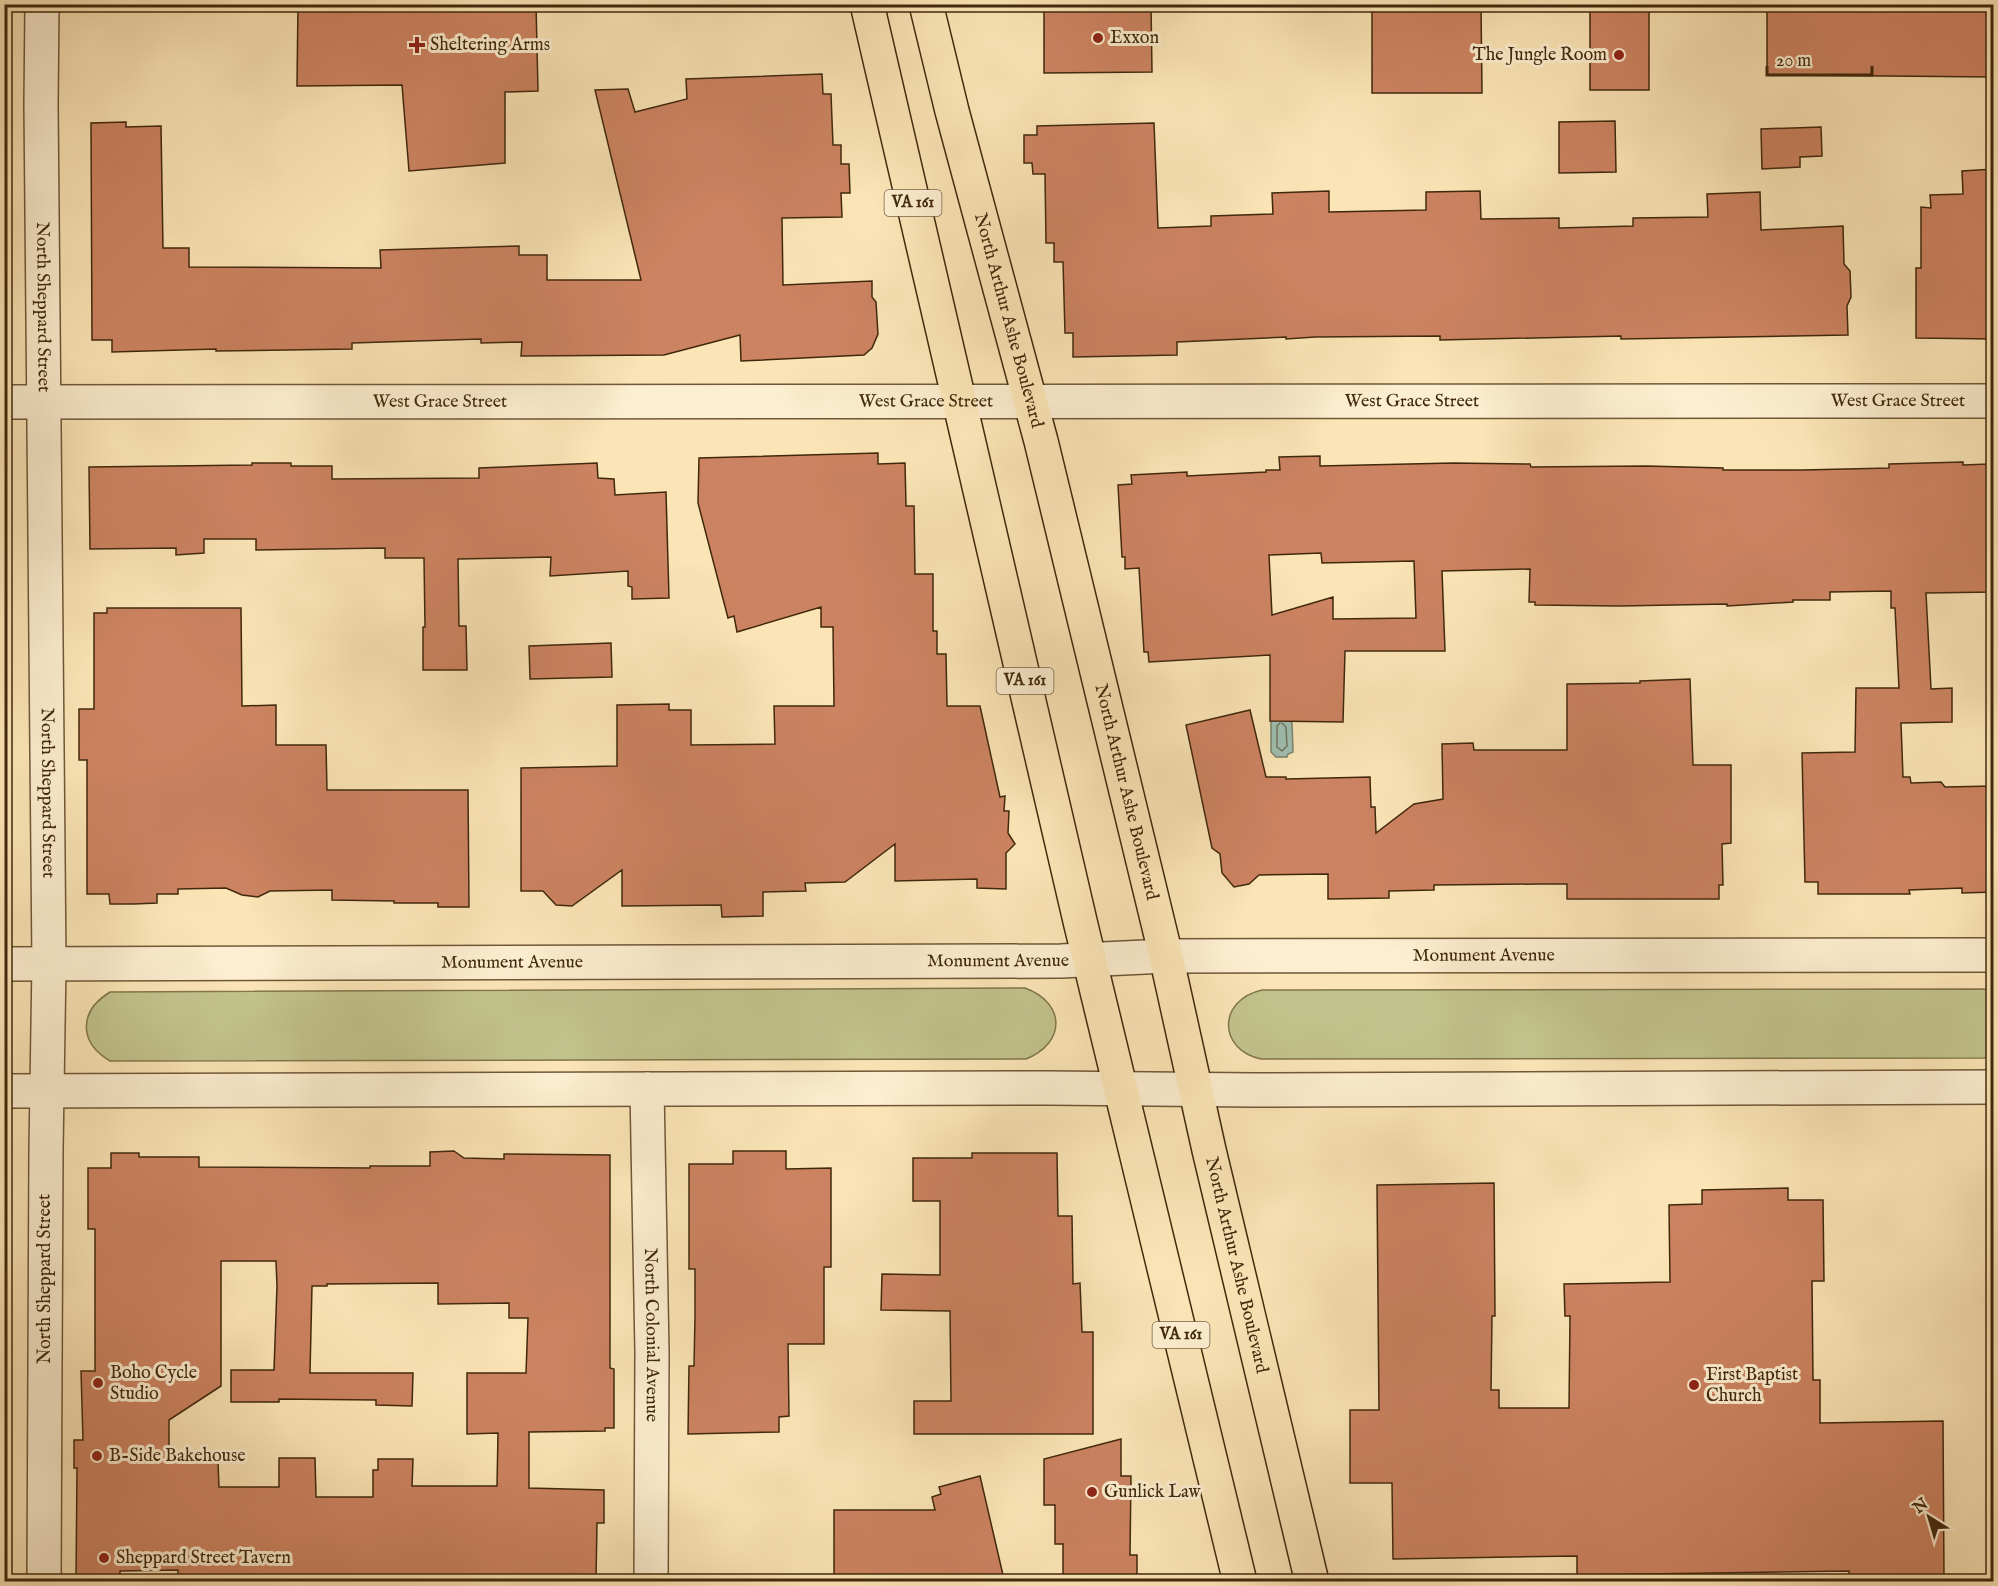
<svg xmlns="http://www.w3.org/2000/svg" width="1998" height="1586" font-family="'IM FELL English',serif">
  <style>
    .green { fill: #c2c38c; stroke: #82764c; stroke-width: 1.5 }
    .water { fill: #9fbfb1; stroke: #79836f; stroke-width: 1.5 }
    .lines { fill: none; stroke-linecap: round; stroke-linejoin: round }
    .shore { stroke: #70745f; stroke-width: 1.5 }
    .building { fill: #cc8361; stroke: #41280d; stroke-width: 1.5; fill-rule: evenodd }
    .minor-casing { stroke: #705737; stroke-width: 36 }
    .major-casing { stroke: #41280d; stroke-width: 36 }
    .minor { stroke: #fceed0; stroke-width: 33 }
    .major { stroke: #fbe5b6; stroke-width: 33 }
    .poi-dot { fill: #8f2418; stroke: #fceed0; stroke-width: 2 }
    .labels { text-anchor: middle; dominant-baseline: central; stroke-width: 6; stroke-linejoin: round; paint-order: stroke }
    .shield { fill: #fceed0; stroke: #796348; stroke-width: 1.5 }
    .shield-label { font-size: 16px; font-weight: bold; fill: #41280d }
    .poi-label { font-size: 18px; fill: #41280d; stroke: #fceed0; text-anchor: start }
    .street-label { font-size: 18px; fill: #41280d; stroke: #fceed0 }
  </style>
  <rect width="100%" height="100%" fill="#fbe5b6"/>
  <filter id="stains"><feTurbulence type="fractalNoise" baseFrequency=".00333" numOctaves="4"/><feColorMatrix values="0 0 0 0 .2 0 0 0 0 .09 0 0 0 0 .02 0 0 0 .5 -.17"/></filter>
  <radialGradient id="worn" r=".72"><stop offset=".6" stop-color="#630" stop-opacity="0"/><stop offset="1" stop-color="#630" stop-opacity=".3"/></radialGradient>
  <path class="green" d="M 1025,988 C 1066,1003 1066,1043 1026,1059 L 110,1061 C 78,1042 79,1011 110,992 Z
    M 1984,989 L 1993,992 L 1994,1055 L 1984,1058 L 1261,1059 C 1217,1049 1218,1000 1262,990 Z"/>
  <path class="water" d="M 1275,719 L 1288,719 L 1292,723 L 1293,752 L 1288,754 L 1287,757 L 1276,757 L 1271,752 L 1271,721 Z"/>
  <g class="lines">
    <path class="shore" d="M 1280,723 L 1277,726 L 1277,747 L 1282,751 L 1287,746 L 1286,727 L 1282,723"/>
  </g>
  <path class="building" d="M 298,4 L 536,4 L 538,91 L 505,92 L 505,163 L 409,171 L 402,85 L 297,86 Z
    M 1044,4 L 1151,4 L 1152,72 L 1044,73 Z
    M 1372,4 L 1481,4 L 1482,93 L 1372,93 Z
    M 1590,4 L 1649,4 L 1649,90 L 1590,90 Z
    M 1767,4 L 1994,4 L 1994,77 L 1767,75 Z
    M 822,74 L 823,94 L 831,94 L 833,145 L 841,145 L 841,164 L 849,164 L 850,193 L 841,193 L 842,217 L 782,218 L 783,285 L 872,281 L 872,297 L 876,302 L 878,334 L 872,348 L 864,355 L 741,361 L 740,335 L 664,355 L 521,356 L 522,342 L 481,343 L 481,339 L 352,343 L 352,349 L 216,351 L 216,349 L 112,352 L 112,340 L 92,340 L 91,123 L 126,122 L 126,127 L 161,126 L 163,248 L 189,248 L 189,267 L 381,268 L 380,250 L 519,246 L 519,255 L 547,255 L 547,280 L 641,280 L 595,90 L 628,89 L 635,112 L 687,99 L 686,79 Z
    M 1615,121 L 1616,172 L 1559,173 L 1559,122 Z
    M 1154,123 L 1158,228 L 1211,226 L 1211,216 L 1273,214 L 1272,193 L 1329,191 L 1329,212 L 1426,210 L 1426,192 L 1480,191 L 1481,219 L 1559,218 L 1559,228 L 1633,226 L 1633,218 L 1708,217 L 1707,194 L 1760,192 L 1761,230 L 1843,226 L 1844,264 L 1850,271 L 1851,297 L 1847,306 L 1848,335 L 1621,339 L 1621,336 L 1440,340 L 1440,336 L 1315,337 L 1286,339 L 1286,337 L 1177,342 L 1177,355 L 1073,357 L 1073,333 L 1065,333 L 1063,262 L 1054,262 L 1054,243 L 1046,243 L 1045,174 L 1033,174 L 1032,163 L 1024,163 L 1024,135 L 1037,135 L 1037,126 Z
    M 1821,127 L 1822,156 L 1800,157 L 1800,167 L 1762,169 L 1761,129 Z
    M 1994,169 L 1994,339 L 1916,338 L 1916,268 L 1921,268 L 1921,207 L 1931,208 L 1930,195 L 1963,194 L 1962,171 Z
    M 878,453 L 878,464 L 905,463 L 906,506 L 914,506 L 915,574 L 933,574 L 933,631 L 937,631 L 937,654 L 946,654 L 947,706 L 980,706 L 1000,797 L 1005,796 L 1004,811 L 1009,811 L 1008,833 L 1015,844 L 1006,853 L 1006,889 L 977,888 L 977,879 L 895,881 L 895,844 L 845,882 L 805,883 L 806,891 L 763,892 L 763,916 L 722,917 L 721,905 L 622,906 L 622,870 L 572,906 L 556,905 L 543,891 L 521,891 L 521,768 L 617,766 L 617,705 L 669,704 L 669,710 L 691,710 L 691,745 L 775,744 L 774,706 L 834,706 L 833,627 L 821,627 L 821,607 L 737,632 L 734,616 L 728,618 L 698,503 L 699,458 Z
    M 1320,456 L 1320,466 L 1453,463 L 1530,464 L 1531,467 L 1646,466 L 1723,468 L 1723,470 L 1803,470 L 1889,468 L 1889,464 L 1963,462 L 1963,465 L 1989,464 L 1988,470 L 1994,470 L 1994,592 L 1926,593 L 1931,689 L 1952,688 L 1952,722 L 1901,723 L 1903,777 L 1910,777 L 1911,783 L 1941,782 L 1945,787 L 1994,786 L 1994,892 L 1962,893 L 1962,888 L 1909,890 L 1910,894 L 1818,894 L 1818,882 L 1805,882 L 1802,753 L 1855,752 L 1856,688 L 1899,688 L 1895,608 L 1891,608 L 1891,591 L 1830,592 L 1830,600 L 1793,600 L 1793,602 L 1727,606 L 1727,604 L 1620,606 L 1535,605 L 1535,602 L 1529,602 L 1530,569 L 1442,571 L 1445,651 L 1345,651 L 1343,722 L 1270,721 L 1270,655 L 1149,662 L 1148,652 L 1144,652 L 1139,568 L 1125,569 L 1125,557 L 1122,557 L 1118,485 L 1132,484 L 1131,475 L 1187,472 L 1187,476 L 1266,472 L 1266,470 L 1280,470 L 1279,457 ZM 1321,553 L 1322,563 L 1414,561 L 1416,618 L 1333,619 L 1333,597 L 1272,615 L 1269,555 Z
    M 252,463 L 291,463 L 291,466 L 332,466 L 332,479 L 479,478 L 479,468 L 597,463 L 598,478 L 614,479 L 615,495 L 666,492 L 669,598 L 632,599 L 632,587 L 628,586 L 628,571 L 550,576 L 551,557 L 458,559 L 459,626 L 466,626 L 467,670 L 423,670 L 423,627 L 425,627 L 424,558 L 385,558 L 385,548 L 256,550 L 256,539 L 204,539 L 204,553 L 176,555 L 176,548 L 90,549 L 89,467 L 252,465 Z
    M 107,608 L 241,608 L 242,706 L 276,705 L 276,745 L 326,745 L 327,790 L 468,790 L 469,907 L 438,907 L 438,903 L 394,903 L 394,901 L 332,900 L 332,890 L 270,891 L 258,897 L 242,895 L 226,888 L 178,889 L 178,894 L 157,894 L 157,903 L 134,904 L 110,904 L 109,894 L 87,894 L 87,760 L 79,760 L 79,709 L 94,709 L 94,613 L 107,613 Z
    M 611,643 L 612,677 L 530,679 L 529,646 Z
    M 1690,679 L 1693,765 L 1731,765 L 1731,843 L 1722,844 L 1723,885 L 1719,885 L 1719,899 L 1567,899 L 1567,884 L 1538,884 L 1434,885 L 1434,890 L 1389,891 L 1389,898 L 1328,899 L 1328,874 L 1259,875 L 1249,884 L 1234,887 L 1222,873 L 1220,854 L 1212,848 L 1186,725 L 1250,710 L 1266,777 L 1286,777 L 1286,779 L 1370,777 L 1371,807 L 1375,807 L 1376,833 L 1414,804 L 1443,799 L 1442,744 L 1473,743 L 1474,750 L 1567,750 L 1567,684 L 1640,683 L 1640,681 Z
    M 454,1151 L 464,1158 L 504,1159 L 504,1154 L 610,1155 L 610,1368 L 614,1369 L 614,1428 L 605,1428 L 605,1431 L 529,1432 L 529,1488 L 604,1490 L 604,1523 L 597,1523 L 596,1579 L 583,1580 L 583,1581 L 411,1578 L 411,1581 L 320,1579 L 320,1580 L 273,1581 L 178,1581 L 178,1570 L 120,1571 L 120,1581 L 76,1581 L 77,1468 L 74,1468 L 74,1440 L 83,1440 L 81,1371 L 95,1371 L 95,1229 L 88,1229 L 88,1168 L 111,1168 L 111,1153 L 139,1153 L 139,1157 L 199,1157 L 199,1167 L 370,1168 L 370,1166 L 430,1166 L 430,1152 ZM 221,1261 L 276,1261 L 277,1286 L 274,1370 L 231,1370 L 231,1402 L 279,1402 L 279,1399 L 376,1400 L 376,1405 L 412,1406 L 413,1373 L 310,1373 L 312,1286 L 327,1286 L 327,1284 L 438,1283 L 438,1304 L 509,1303 L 509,1318 L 528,1318 L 526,1373 L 467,1373 L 467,1434 L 498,1433 L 497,1486 L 412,1486 L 413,1459 L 378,1459 L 378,1470 L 373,1470 L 373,1497 L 316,1497 L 315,1458 L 279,1458 L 279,1487 L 219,1487 L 218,1462 L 169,1462 L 169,1420 L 221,1386 Z
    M 733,1151 L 786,1151 L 786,1169 L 831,1168 L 831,1267 L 824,1267 L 824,1344 L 788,1344 L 789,1416 L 779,1417 L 779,1432 L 688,1434 L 689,1366 L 694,1366 L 695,1317 L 695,1269 L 689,1269 L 689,1164 L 733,1164 Z
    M 972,1153 L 1057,1153 L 1058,1216 L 1072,1216 L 1073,1284 L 1080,1283 L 1082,1332 L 1093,1332 L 1093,1434 L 914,1434 L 914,1401 L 951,1401 L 950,1311 L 881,1310 L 882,1274 L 940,1275 L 940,1201 L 913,1201 L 913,1158 L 972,1158 Z
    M 1494,1183 L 1495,1316 L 1492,1316 L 1491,1390 L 1499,1390 L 1499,1408 L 1569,1408 L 1570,1316 L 1565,1316 L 1564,1284 L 1670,1282 L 1669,1205 L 1702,1204 L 1702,1190 L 1788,1188 L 1788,1200 L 1823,1200 L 1824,1281 L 1812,1281 L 1813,1380 L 1820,1380 L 1820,1423 L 1943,1421 L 1944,1579 L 1849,1581 L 1849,1571 L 1577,1575 L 1577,1556 L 1393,1559 L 1392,1483 L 1350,1483 L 1350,1410 L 1379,1410 L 1377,1185 Z
    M 1121,1439 L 1121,1476 L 1131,1476 L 1130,1555 L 1137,1555 L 1137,1581 L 1063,1581 L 1063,1544 L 1055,1544 L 1055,1505 L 1044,1505 L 1044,1459 Z
    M 980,1476 L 1003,1575 L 974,1581 L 834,1580 L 834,1510 L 935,1510 L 932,1497 L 941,1494 L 939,1487 Z"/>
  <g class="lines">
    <g class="minor-casing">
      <g id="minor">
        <path id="s1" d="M 42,4 L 41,104 L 49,964 L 46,1150 L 44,1582"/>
        <path id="s2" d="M 4,402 L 1994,401"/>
        <path id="s3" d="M 4,964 L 1061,961 L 1166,956 L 1994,955"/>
        <path id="s4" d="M 647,1089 L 652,1352 L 651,1582"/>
        <path d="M 4,1091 L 1048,1088 L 1254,1090 L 1994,1087"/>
      </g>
    </g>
    <g class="major-casing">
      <g id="major">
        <path d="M 867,4 L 1080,921 L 1240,1582"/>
        <path id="s5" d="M 926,4 L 952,111 L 1041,441 L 1166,956 L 1209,1150 L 1312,1582"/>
      </g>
    </g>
    <use href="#minor" class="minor"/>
    <use href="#major" class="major"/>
  </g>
  <g class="poi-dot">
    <circle cx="1098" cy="38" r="6"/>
    <path d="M414 36h6v6h6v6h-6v6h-6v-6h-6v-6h6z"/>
    <circle cx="1619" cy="55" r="6"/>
    <circle cx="98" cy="1383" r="6"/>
    <circle cx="1694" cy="1385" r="6"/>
    <circle cx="97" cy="1456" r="6"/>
    <circle cx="1092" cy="1492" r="6"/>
    <circle cx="104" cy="1558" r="6"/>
  </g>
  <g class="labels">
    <g class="shield">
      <rect x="884.5" y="190" width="57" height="26" rx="4.5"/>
      <rect x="996.5" y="668" width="57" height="26" rx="4.5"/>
      <rect x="1152.5" y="1322" width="57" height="26" rx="4.5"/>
    </g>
    <g class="shield-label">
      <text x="913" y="203">VA 161</text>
      <text x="1025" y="681">VA 161</text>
      <text x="1181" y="1335">VA 161</text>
    </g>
    <g class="poi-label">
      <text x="1110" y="38">Exxon</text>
      <text x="430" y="45">Sheltering Arms</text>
      <text x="1607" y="55" text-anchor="end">The Jungle Room</text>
      <text x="110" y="1373">Boho Cycle<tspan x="110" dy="21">Studio</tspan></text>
      <text x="1706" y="1375">First Baptist<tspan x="1706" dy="21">Church</tspan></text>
      <text x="109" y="1456">B-Side Bakehouse</text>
      <text x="1104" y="1492">Gunlick Law</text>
      <text x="116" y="1558">Sheppard Street Tavern</text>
    </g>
    <g class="street-label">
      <text stroke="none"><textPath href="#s1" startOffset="303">North Sheppard Street</textPath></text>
      <text stroke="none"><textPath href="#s5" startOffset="327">North Arthur Ashe Boulevard</textPath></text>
      <text stroke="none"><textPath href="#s2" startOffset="1408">West Grace Street</textPath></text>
      <text stroke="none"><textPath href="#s2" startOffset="1894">West Grace Street</textPath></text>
      <text stroke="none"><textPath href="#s2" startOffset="436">West Grace Street</textPath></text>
      <text stroke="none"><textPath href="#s2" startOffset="922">West Grace Street</textPath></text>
      <text stroke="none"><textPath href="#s5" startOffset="813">North Arthur Ashe Boulevard</textPath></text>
      <text stroke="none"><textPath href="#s1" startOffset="789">North Sheppard Street</textPath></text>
      <text stroke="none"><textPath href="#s3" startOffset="1480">Monument Avenue</textPath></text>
      <text stroke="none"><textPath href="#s3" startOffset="994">Monument Avenue</textPath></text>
      <text stroke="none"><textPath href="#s3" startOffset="508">Monument Avenue</textPath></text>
      <text stroke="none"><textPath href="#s5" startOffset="1299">North Arthur Ashe Boulevard</textPath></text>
      <text transform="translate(45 1279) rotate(-90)">North Sheppard Street</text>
      <text stroke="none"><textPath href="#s4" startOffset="246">North Colonial Avenue</textPath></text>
    </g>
  </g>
  <rect width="1998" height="1586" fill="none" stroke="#fbe5b6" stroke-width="24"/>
  <rect x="6" y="6" width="1986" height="1574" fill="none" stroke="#41280d" stroke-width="3"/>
  <rect x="12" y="12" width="1974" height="1562" fill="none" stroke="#41280d" stroke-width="1.5"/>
  <g transform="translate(1929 1517) rotate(323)" stroke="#fceed0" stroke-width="4.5" paint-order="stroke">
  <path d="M0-4.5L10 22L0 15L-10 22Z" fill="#41280d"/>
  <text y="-9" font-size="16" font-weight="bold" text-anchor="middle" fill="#41280d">N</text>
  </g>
  <path d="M1767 66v9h105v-9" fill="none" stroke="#41280d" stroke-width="3"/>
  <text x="1776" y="66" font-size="18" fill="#41280d" stroke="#fceed0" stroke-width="4.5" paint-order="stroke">20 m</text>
  <rect width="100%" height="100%" filter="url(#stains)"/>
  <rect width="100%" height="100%" fill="url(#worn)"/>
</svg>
